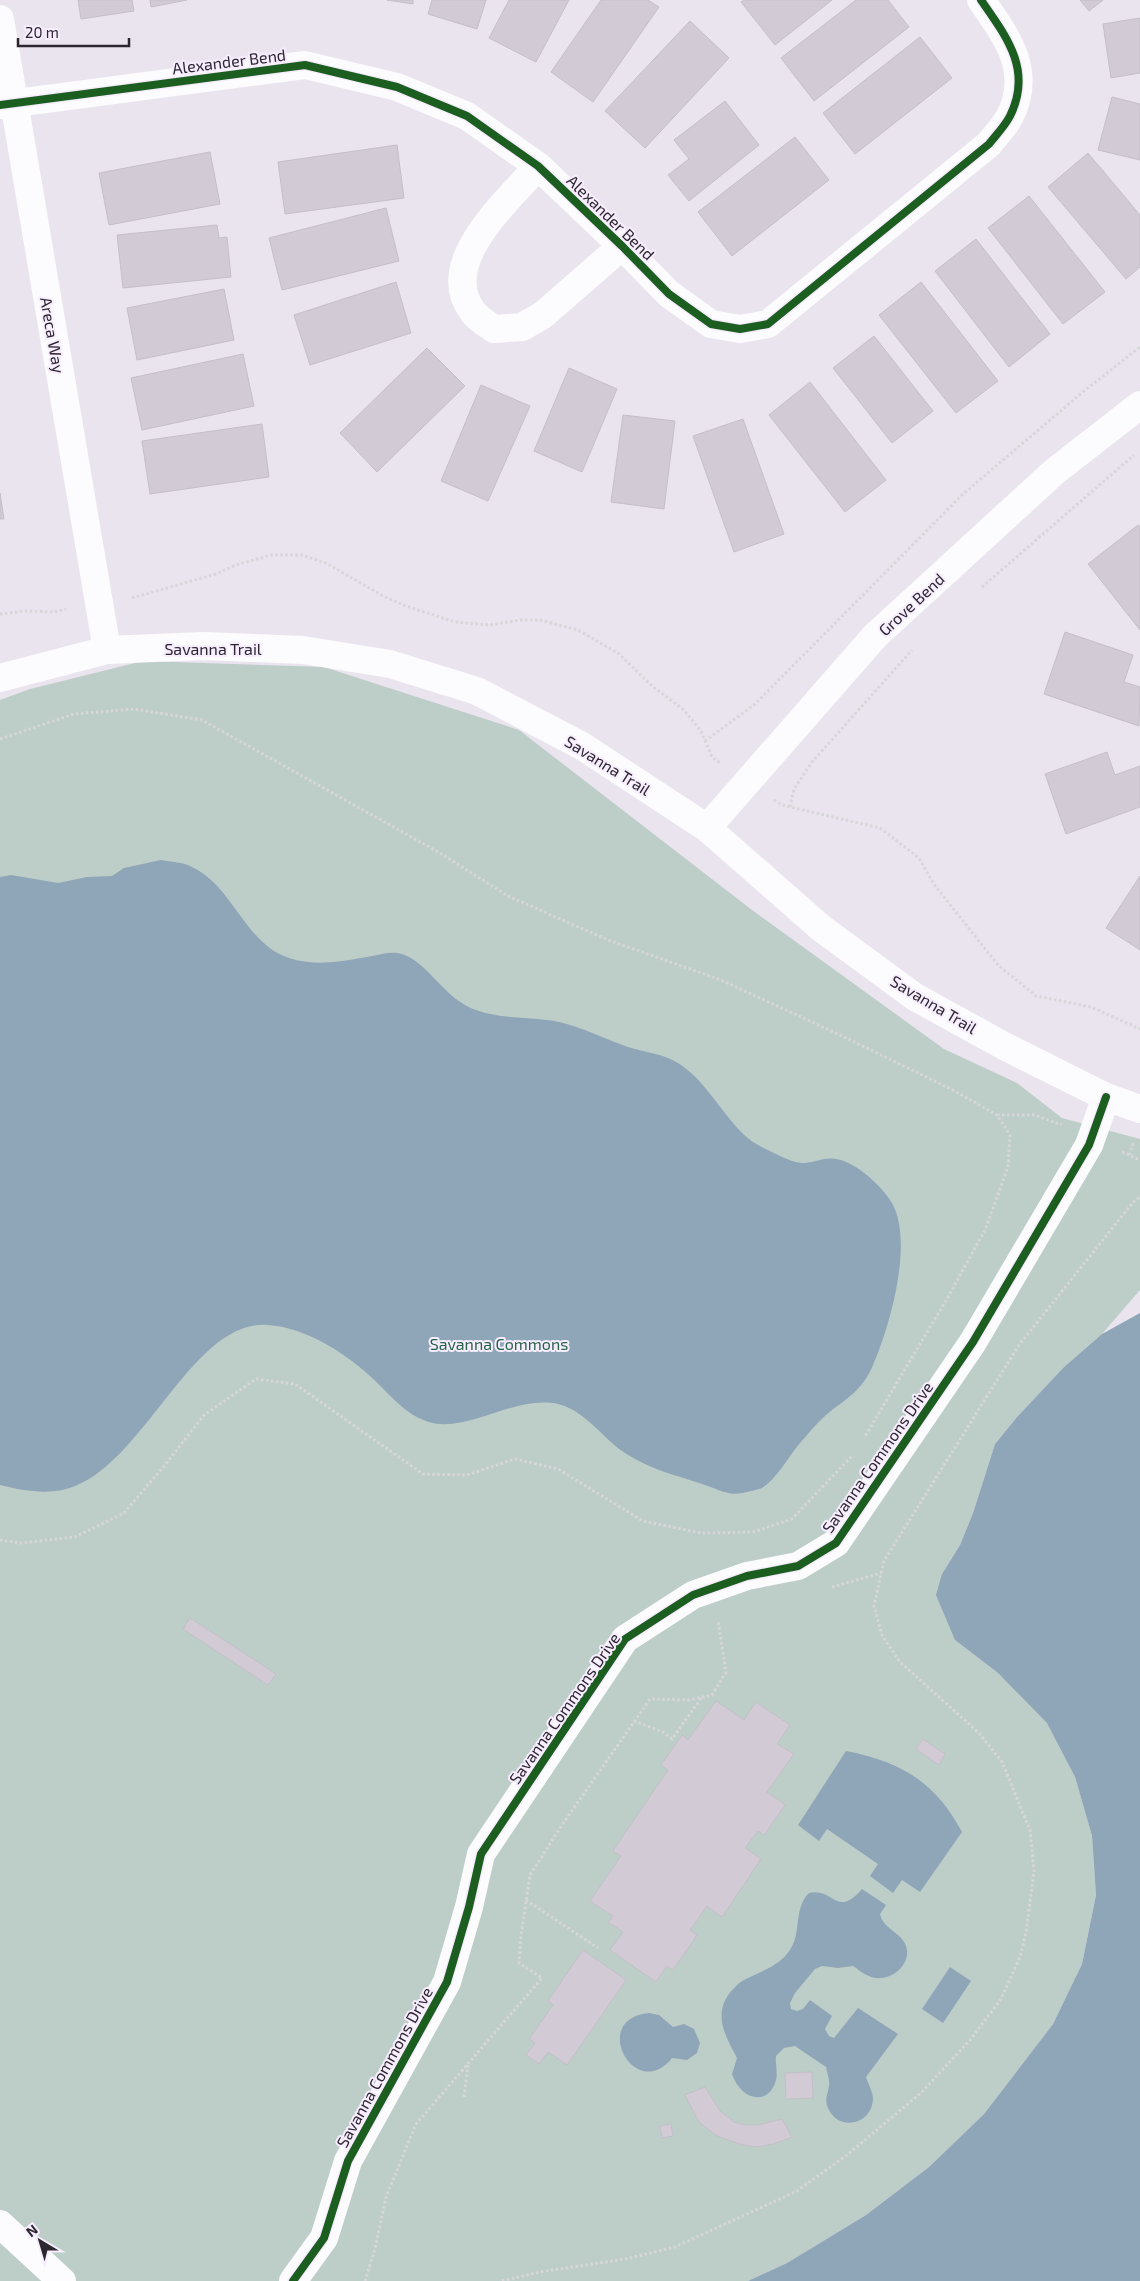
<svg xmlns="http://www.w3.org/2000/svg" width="1140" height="2281" font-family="'Exo 2',sans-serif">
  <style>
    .green { fill: #bdcdc8 }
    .water { fill: #8fa6b8 }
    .building { fill: #d2cbd6; stroke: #c4bfc8 }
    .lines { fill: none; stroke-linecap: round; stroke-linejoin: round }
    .path { stroke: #d7d6d9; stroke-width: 3; stroke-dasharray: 2.5 2.5; stroke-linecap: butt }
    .street { stroke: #fcfbfd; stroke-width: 28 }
    .cycleway-casing { stroke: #f7edfe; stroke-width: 11 }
    .cycleway { stroke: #1b5e20; stroke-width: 8 }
    .labels { text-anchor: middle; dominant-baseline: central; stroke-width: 4; stroke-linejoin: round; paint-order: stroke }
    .street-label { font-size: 16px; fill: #2c272f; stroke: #f7edfe }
    .park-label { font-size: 16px; fill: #256446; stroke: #f7edfe }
  </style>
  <rect width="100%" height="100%" fill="#eae4ef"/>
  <path class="green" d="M 143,661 L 324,667 L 519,730 L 752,910 L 944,1049 L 1017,1083 L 1062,1118 L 1140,1139 L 1140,1290 L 1102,1334 L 1064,1367 L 1017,1417 L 995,1444 L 973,1513 L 960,1545 L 942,1574 L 955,1640 L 998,1673 L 1048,1723 L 1075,1777 L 1092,1836 L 1096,1895 L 1082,1964 L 1053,2024 L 984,2114 L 929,2167 L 866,2215 L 787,2263 L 748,2281 L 0,2281 L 0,700 L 30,689 Z"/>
  <path class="water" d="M 161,860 C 171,862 183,862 192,867 C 233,886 245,944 289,958 C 316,967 345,961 372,956 C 383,954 392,951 402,954 C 429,963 444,999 476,1010 C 504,1020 532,1016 559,1022 C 582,1027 605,1039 628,1047 C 641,1051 656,1053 668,1058 C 703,1072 721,1116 749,1139 C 756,1145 768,1150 776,1154 C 784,1158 797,1164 805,1163 C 816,1162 825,1157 836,1159 C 856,1162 882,1186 892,1203 C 914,1242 890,1326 873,1365 C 864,1387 850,1397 832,1410 C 818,1421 807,1435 796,1448 C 786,1461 776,1479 762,1488 C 760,1489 744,1493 742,1493 C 726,1496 716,1488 702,1484 C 675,1475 649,1469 625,1453 C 602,1438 586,1411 558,1404 C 514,1394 465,1436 426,1421 C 403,1413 388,1392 370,1376 C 344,1352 304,1327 268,1325 C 189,1319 142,1474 62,1490 C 42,1494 20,1490 0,1485 L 0,877 L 11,875 L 58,883 L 87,877 L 112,876 L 124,868 Z
    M 1140,1313 L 1140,2281 L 748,2281 L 787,2263 L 866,2215 L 929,2167 L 984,2114 L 1053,2024 L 1082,1964 L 1096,1895 L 1092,1836 L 1075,1777 L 1047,1723 L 998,1673 L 955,1640 L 936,1595 L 942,1574 L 960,1545 L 973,1513 L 995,1444 L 1017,1417 L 1064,1367 L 1102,1334 Z
    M 846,1751 C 902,1762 935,1782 962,1832 L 920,1892 L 902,1880 L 893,1893 L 870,1876 L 878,1864 L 827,1829 L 819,1841 L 798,1825 Z
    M 862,1889 L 886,1905 L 880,1914 C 883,1930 905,1933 907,1950 C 909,1969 886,1984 869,1976 C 863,1974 858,1969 853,1966 L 838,1968 L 822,1966 L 815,1969 L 795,1993 L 790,2003 L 791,2009 L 797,2011 L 803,2009 L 810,2000 L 832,2016 L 825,2029 L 829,2036 L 834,2038 L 858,2008 L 898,2034 L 866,2077 C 868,2084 873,2092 873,2099 C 872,2125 838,2132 828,2108 C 824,2099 828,2094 829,2086 C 830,2081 827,2072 826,2067 L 795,2046 L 784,2048 L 776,2056 C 775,2063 778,2073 776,2080 C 768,2108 740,2099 732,2074 L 737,2058 C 726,2037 713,2016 729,1994 C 734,1988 739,1982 746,1979 C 762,1971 779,1966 790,1950 C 802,1932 793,1909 809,1893 C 834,1887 836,1919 862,1889 Z
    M 950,1967 L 971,1981 L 943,2023 L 922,2009 Z
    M 649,2013 L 659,2015 L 673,2027 L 684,2024 L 694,2029 L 700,2043 L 697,2053 L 687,2060 L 672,2058 C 636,2104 588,2019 649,2013 Z"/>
  <path class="building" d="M 78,0 L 132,0 L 134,11 L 81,19 Z
    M 150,0 L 187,0 L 151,7 Z
    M 387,0 L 413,0 L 413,4 Z
    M 432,0 L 486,0 L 477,29 L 428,14 Z
    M 509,0 L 569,0 L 536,62 L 489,38 Z
    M 601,0 L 648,0 L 659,7 L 593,102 L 551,72 Z
    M 744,0 L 832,0 L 775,45 L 741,2 Z
    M 856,0 L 888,0 L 909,27 L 814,101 L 781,58 Z
    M 1080,0 L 1103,0 L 1089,11 Z
    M 1140,18 L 1140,73 L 1111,78 L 1103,24 Z
    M 690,21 L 729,58 L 645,148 L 605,111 Z
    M 920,37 L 952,78 L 855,154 L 823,113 Z
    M 1112,97 L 1140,104 L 1140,160 L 1098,150 Z
    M 725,101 L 759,145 L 689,201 L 668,175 L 689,159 L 674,140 Z
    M 795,137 L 829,180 L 732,256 L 698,212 Z
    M 397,145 L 404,198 L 285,214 L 278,162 Z
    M 210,152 L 220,204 L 109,225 L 99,173 Z
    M 1088,153 L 1140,215 L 1140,267 L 1126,279 L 1048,187 Z
    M 1029,196 L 1105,292 L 1063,324 L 988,228 Z
    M 386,208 L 399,261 L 282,290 L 269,238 Z
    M 217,225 L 219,238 L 227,237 L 231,277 L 123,288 L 117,235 Z
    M 976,239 L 1050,334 L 1009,367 L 935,271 Z
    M 396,282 L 411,333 L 310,365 L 294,315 Z
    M 921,282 L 998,381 L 956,413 L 879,315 Z
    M 224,289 L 234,340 L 137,360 L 127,308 Z
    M 874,336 L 933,411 L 892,443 L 833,368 Z
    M 427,348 L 465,386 L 377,472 L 340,433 Z
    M 243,354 L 254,406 L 142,430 L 131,378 Z
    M 569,368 L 617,389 L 582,472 L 534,451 Z
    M 810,382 L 886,480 L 845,512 L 769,415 Z
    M 481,385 L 530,406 L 488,501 L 441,481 Z
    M 623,415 L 675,421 L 664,509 L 611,502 Z
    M 743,419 L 784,534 L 734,552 L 693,436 Z
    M 262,424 L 269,477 L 150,494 L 142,441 Z
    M 0,493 L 4,519 L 0,519 Z
    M 1138,525 L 1140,527 L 1140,630 L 1088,564 Z
    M 1065,632 L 1133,655 L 1124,682 L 1140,687 L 1139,726 L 1044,694 Z
    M 1107,752 L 1115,775 L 1140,766 L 1140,807 L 1066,834 L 1045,774 Z
    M 1140,876 L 1140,950 L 1106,928 Z
    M 190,1618 L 276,1674 L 268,1685 L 183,1629 Z
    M 716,1701 L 744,1720 L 756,1702 L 790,1725 L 777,1744 L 794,1754 L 767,1792 L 785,1805 L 764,1835 L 758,1831 L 745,1848 L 761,1859 L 722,1917 L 707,1906 L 690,1930 L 697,1935 L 673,1970 L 667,1966 L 656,1982 L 610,1950 L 623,1932 L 608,1922 L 613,1916 L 590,1901 L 621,1856 L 613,1851 L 668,1770 L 661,1765 L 682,1735 L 688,1740 Z
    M 923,1739 L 945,1754 L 939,1765 L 916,1749 Z
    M 583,1950 L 626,1980 L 567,2065 L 548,2052 L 539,2064 L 526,2055 L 535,2043 L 529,2039 L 553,2005 L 548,2001 Z
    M 812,2072 L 813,2098 L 786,2099 L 785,2073 Z
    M 705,2087 L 720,2111 L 734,2122 L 745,2125 L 758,2125 L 782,2119 L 792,2137 L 773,2144 L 758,2147 L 743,2145 L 717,2136 L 699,2122 L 685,2095 Z
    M 671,2124 L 673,2136 L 662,2138 L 660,2126 Z"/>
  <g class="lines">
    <path class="path" d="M 982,587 L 1134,455
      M 132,598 L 216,574 L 236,565 L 271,555 L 302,555 L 326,563 L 383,596 L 406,606 L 455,622 L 490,625 L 520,620 L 540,620 L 578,630 L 619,654 L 652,686 L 684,710 L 701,731 L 712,757 L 720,763
      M 0,614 L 26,611 L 54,612 L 66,609
      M 0,739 L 74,714 L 134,709 L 202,720 L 440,853 L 508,896 L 608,940 L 721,980 L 844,1037 L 951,1089 L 997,1115 L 1010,1135 L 1008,1167 L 985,1230 L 948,1297 L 864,1438
      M 705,741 L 755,704 L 962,495 L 1084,391 L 1140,347
      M 774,800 L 782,805 L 880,828 L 919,858 L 933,883 L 998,965 L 1036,996 L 1091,1007 L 1140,1029
      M 790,807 L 794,789 L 812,762 L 912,650
      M 997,1115 L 1034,1115 L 1062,1125
      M 1122,1152 L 1140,1160
      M 1129,1155 L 1134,1142
      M 0,1540 L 20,1543 L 75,1537 L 124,1513 L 165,1465 L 204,1415 L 256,1379 L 295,1384 L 423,1474 L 467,1475 L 515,1459 L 558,1469 L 643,1521 L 701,1533 L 753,1532 L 792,1519 L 852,1456
      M 832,1587 L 881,1573
      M 634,1721 L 663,1732 L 672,1739 L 702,1697
      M 526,1900 L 598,1948
      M 464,2097 L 468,2065
      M 365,2281 L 375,2249 L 386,2197 L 416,2124 L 542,1978 L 519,1963 L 521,1935 L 530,1875 L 562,1825 L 650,1699 L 690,1700 L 712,1695 L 726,1672 L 718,1621
      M 502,2281 L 540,2272 L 625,2259 L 675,2247 L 797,2191 L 847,2155 L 922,2092 L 970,2040 L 1001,1999 L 1020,1957 L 1026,1933 L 1034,1871 L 1030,1830 L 1002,1762 L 979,1733 L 899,1661 L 882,1635 L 874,1606 L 884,1561 L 1019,1345 L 1134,1201 L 1140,1197"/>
    <path class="street" d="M 0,19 L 107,650
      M 0,105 L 305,65 L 397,87 L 467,116 L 538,166 L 622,246 L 669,294 L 711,324 L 740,329 L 768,324 L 989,144 C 996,135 1005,126 1010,116 C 1033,70 1006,36 981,0
      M 538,166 C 508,201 435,263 473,312 C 478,319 487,324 494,329 L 522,327 L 543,315 L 622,246
      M 0,678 L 107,650 L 203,646 L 303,650 L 390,664 L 477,691 L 582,746 L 707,828 L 821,928 L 915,997 L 1006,1047 L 1106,1097 L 1140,1109
      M 707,828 L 875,636 L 1054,472 L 1140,405
      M 0,2224 L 62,2281
      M 293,2281 L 324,2238 L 348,2161 L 447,1982 L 469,1907 L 481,1854 L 625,1639 L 693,1595 L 747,1576 L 798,1566 L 836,1543 L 973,1342 L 1089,1145 L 1106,1097"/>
    <g class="cycleway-casing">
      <path id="cycleway" d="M 0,105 L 305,65 L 397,87 L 467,116 L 538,166 L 622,246 L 669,294 L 711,324 L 740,329 L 768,324 L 989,144 C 996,135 1005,126 1010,116 C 1033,70 1006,36 981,0
        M 293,2281 L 324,2238 L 348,2161 L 447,1982 L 469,1907 L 481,1854 L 625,1639 L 693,1595 L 747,1576 L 798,1566 L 836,1543 L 973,1342 L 1089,1145 L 1106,1097"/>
    </g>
    <use href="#cycleway" class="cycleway"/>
  </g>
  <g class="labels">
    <g class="street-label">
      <text transform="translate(229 61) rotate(-7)">Alexander Bend</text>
      <text transform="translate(611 217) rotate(44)">Alexander Bend</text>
      <text transform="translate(53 335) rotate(80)">Areca Way</text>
      <text transform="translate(911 604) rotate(-43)">Grove Bend</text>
      <text x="213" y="648">Savanna Trail</text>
      <text transform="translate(608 765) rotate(32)">Savanna Trail</text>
      <text transform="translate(934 1004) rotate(31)">Savanna Trail</text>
      <text transform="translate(877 1457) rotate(-55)">Savanna Commons Drive</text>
      <text transform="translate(564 1708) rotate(-55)">Savanna Commons Drive</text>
      <text transform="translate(384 2067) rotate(-61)">Savanna Commons Drive</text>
    </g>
    <g class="park-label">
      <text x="499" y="1343">Savanna Commons</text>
    </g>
  </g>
  <g transform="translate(40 2241) rotate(322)" stroke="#f7edfe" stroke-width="4" paint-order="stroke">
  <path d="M0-4L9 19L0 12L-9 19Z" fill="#2c272f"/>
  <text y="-8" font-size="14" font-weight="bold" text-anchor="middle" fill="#2c272f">N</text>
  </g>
  <path d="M18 38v8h111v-8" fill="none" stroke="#2c272f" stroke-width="2.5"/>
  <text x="25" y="38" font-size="15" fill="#2c272f" stroke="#f7edfe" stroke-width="4" paint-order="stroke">20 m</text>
</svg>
